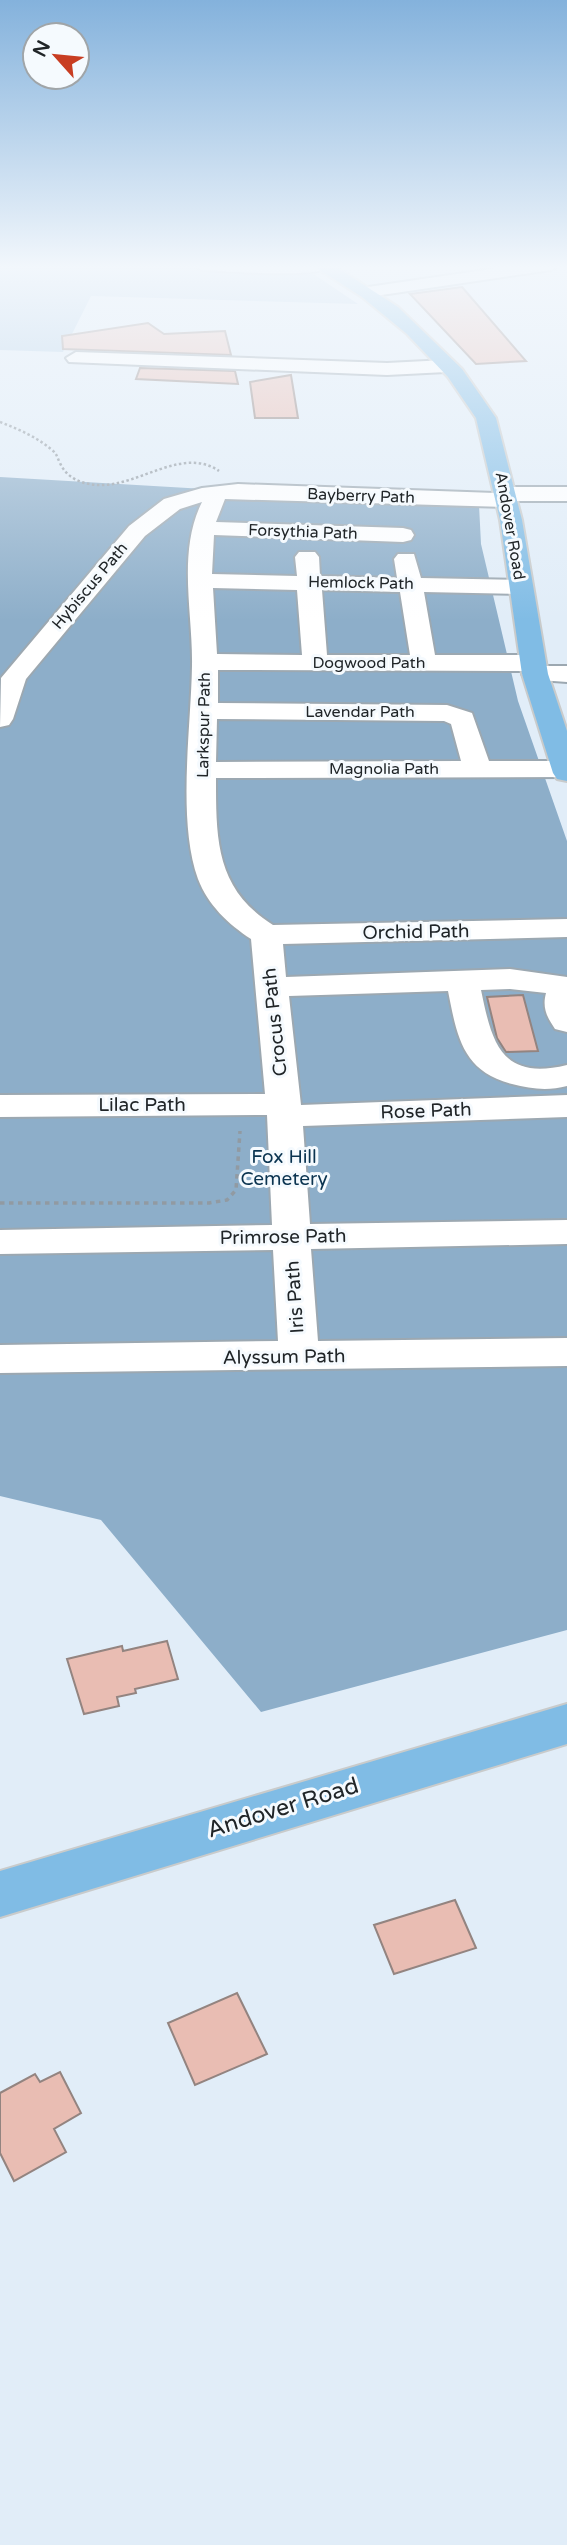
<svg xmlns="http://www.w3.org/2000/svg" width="567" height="2545" font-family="'Varela Round',sans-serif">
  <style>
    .green { fill: #b1cee6 }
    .forest { fill: #8daec9 }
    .building { fill: #e9bdb3; stroke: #938480; stroke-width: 2 }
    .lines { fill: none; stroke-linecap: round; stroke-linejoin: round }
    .minor-casing { stroke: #9ca8b1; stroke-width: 4 }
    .major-casing { stroke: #c9cbcb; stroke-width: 4 }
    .path-far1 { stroke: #919aa2; stroke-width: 2.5; stroke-dasharray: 2.5 2.5; stroke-linecap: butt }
    .path { stroke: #919aa2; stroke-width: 3.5; stroke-dasharray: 4.5 4.5; stroke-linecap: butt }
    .minor { fill: #fff; fill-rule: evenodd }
    .major { fill: #80bce5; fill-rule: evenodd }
    .labels { text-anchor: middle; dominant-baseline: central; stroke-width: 6; stroke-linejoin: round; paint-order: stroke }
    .far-street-label { font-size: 16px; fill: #202528; stroke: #f5fafe }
    .street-label { font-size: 19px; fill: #202528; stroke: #f5fafe }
    .park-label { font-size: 19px; fill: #0b3450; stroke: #f5fafe }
    .near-street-label { font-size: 23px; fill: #202528; stroke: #f5fafe }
  </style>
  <rect width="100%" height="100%" fill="#e1edf8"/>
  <path class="green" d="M 0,265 L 119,265 L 309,271 L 358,304 L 91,296 L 63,352 L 0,350 Z"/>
  <path class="forest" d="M 0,477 L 479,505 L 481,544 L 518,701 L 567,841 L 567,1630 L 261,1712 L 101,1520 L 0,1496 Z"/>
  <path class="building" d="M 462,287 L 526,361 L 476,364 L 410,294 Z
    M 148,323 L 164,334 L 225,331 L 231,355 L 63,349 L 62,336 Z
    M 140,368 L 235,371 L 238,384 L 136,379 Z
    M 291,375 L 298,418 L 255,418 L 250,382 Z
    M 523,995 L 538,1051 L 506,1052 L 497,1038 L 487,997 Z
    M 167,1641 L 178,1679 L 135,1689 L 136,1693 L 117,1697 L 119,1706 L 84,1714 L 67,1659 L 122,1646 L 123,1651 Z
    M 455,1900 L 476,1948 L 394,1974 L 374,1925 Z
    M 237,1993 L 267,2054 L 195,2085 L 168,2023 Z
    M 60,2072 L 81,2113 L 54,2129 L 66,2152 L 14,2181 L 0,2153 L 0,2093 L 35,2074 L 40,2082 Z"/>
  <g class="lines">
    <g class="minor-casing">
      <path id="minor" d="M 193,265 L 331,265 L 332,266 C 320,279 224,271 202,270 Z
        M 518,265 L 560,265 L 551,270 L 368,297 L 359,292 L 368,287 Z
        M 76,352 L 387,363 L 446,360 L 456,366 L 446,372 L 387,375 L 69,362 L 66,358 Z
        M 238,484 L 495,493 L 505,487 L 567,487 L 567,501 L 517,501 L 514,505 L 506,507 L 225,499 L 216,522 L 403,528 L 411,530 L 414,535 L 411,540 L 403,542 L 214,535 L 212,574 L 297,576 L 295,557 L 299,552 L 315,552 L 319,557 L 320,576 L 397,578 L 394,559 L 398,554 L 414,554 L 421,578 L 521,580 L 529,582 L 533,587 L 529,592 L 521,594 L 424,592 L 435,655 L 533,655 L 542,658 L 546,663 L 544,666 L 567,666 L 567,682 L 526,679 L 522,674 L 524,671 L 218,670 L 218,703 L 447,705 L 472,713 L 489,761 L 566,761 L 567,777 L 216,778 C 216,841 216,889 273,925 L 567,919 L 567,937 L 283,944 L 286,977 L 510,969 L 567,977 L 567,1032 L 555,1029 C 547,1017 542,1008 546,993 L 510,989 L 481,990 C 492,1043 501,1081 567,1065 L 567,1086 C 548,1091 531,1089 512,1084 C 462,1071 457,1036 448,991 L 289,996 L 301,1105 L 567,1095 L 567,1117 L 303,1126 L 310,1224 L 567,1220 L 567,1244 L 311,1249 L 318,1341 L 567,1338 L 567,1366 L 0,1373 L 0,1345 L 278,1341 L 273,1250 L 0,1254 L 0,1230 L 272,1225 L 267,1115 L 0,1117 L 0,1095 L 265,1094 L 251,939 C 228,924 208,905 198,879 C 177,820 191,729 192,666 C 193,613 177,552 202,502 L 180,509 L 145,536 L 26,679 L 13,719 L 9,725 L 0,727 L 1,678 L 129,526 L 164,499 L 202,488 ZM 213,588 L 297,590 L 302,655 L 217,654 ZM 322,590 L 400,592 L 410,655 L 327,655 ZM 217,719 L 444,721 L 451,724 L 461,761 L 216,762 Z"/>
    </g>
    <g class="major-casing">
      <path id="major" d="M 312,265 L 333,265 L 398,307 L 462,369 L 496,418 L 522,520 L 548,674 L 567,731 L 567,781 L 557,779 L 553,773 L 522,674 L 500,520 L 476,418 L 448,377 L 407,334 L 362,297 Z
        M 567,1704 L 567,1744 L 0,1917 L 0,1871 Z"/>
    </g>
    <path class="path-far1" d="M 0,422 C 18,429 37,437 52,450 C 57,454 57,457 60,463 C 67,479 84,485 100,485 C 139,486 183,446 219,471"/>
    <path class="path" d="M 0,1203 L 209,1203 L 227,1200 L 236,1190 L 240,1131"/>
    <use href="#minor" class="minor"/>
    <use href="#major" class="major"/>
  </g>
  <linearGradient id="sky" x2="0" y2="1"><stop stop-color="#84b2dc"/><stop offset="0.43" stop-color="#f2f7fc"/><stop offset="1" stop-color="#f2f7fc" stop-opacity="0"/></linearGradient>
  <rect width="567" height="621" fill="url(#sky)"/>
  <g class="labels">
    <g class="far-street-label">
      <text transform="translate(361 496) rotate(2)">Bayberry Path</text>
      <text transform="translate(510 526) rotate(80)">Andover Road</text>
      <text transform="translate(303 532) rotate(2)">Forsythia Path</text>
      <text transform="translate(361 583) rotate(1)">Hemlock Path</text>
      <text transform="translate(90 586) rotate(-50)">Hybiscus Path</text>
      <text x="369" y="663">Dogwood Path</text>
      <text x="360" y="712">Lavendar Path</text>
      <text transform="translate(204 725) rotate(-89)">Larkspur Path</text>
      <text x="384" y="769">Magnolia Path</text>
    </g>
    <g class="street-label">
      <text transform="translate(416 932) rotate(-1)">Orchid Path</text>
      <text transform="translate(275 1022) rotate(-96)">Crocus Path</text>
      <text x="142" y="1105">Lilac Path</text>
      <text transform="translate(426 1111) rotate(-2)">Rose Path</text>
      <text transform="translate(283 1237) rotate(-1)">Primrose Path</text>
      <text transform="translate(295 1297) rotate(-94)">Iris Path</text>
      <text transform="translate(284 1357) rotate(-1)">Alyssum Path</text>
    </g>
    <g class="park-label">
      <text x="284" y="1157">Fox Hill<tspan x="284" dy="22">Cemetery</tspan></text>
    </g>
    <g class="near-street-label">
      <text transform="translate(283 1808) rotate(-17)">Andover Road</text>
    </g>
  </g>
  <g transform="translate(56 56) rotate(297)"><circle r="33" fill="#f5fafe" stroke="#a0a5a8" stroke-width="2"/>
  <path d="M0-5L12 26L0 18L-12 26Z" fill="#c83d22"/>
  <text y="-10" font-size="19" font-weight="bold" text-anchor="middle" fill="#202528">N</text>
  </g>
</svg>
